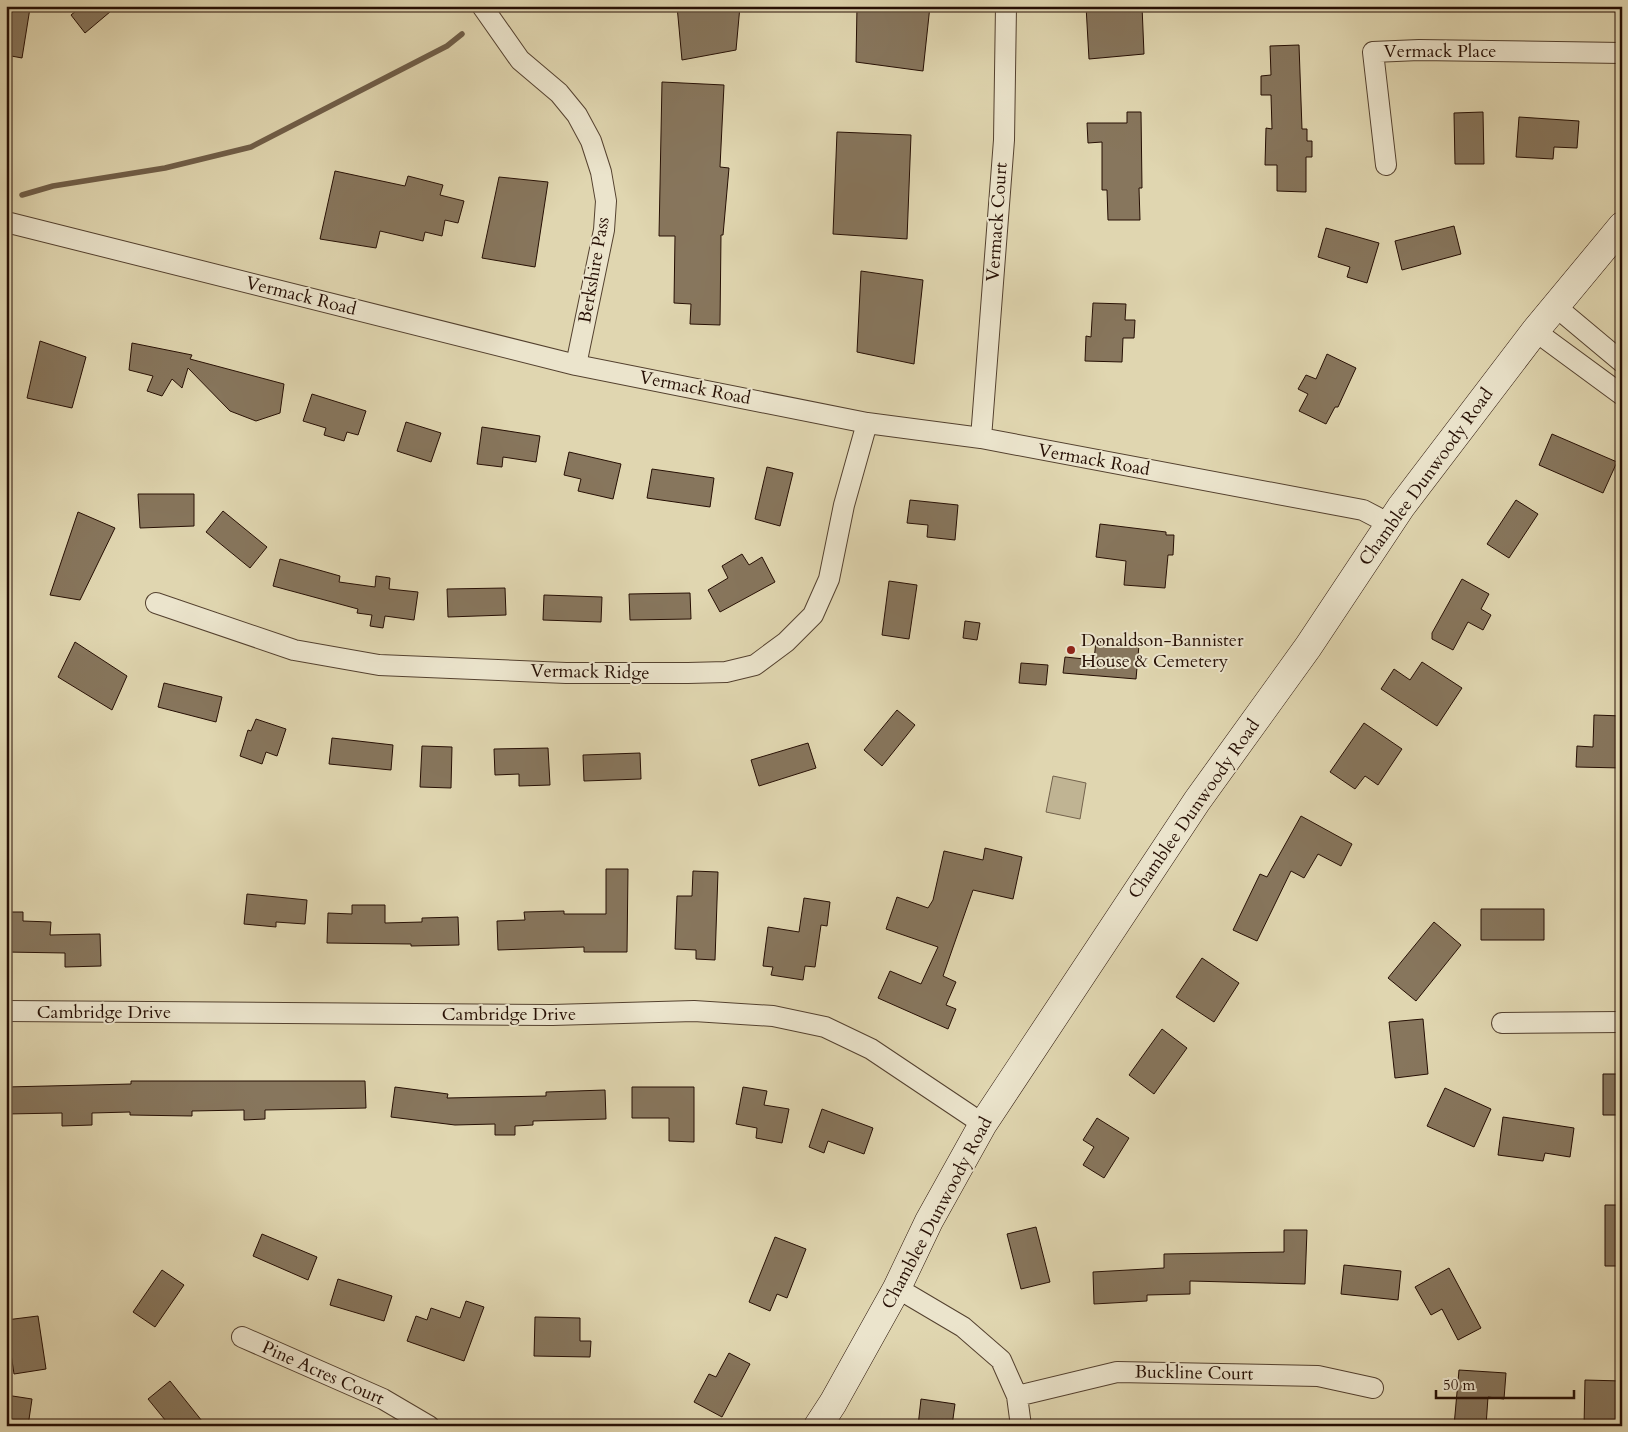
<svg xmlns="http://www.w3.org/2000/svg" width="1628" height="1432" font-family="Cardo,serif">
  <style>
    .green { fill: #c0b493; stroke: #73624c }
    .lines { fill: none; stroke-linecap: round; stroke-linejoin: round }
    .stream { stroke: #705e48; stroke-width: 5.5 }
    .building { fill: #87765d; stroke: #260f04 }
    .street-casing { stroke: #54412f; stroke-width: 22 }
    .secondary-casing { stroke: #260f04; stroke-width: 29 }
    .street { stroke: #ebe4cc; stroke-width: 20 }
    .secondary { stroke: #ebe4cc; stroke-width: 28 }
    .poi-dot { fill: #8f2418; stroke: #ebe4cc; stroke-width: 2 }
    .labels { text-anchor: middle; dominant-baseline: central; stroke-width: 4; stroke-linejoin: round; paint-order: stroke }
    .street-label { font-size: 18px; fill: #260f04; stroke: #ebe4cc }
    .poi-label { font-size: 18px; fill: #260f04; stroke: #ebe4cc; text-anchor: start }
  </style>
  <rect width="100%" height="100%" fill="#e0d6b0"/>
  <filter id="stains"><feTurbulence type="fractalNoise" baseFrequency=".004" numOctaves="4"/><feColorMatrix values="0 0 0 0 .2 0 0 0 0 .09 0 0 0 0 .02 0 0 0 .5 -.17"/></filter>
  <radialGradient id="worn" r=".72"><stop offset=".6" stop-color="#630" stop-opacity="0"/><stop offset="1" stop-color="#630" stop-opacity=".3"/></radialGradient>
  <path class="green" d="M 1053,776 L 1086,783 L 1080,819 L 1046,812 Z"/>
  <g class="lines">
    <path class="stream" d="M 22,195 L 53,186 L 165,168 L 251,147 L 447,46 L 462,34"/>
  </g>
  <path class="building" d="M 6,6 L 30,8 L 22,58 L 6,55 Z
    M 82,6 L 117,6 L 85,33 L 71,15 Z
    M 677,6 L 740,6 L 736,50 L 682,60 Z
    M 857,6 L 930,6 L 923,71 L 856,62 Z
    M 1086,6 L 1142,6 L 1144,54 L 1089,59 Z
    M 1299,45 L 1302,129 L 1307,129 L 1307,141 L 1312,141 L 1312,157 L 1306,157 L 1306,192 L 1277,191 L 1277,165 L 1265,165 L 1266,128 L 1272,129 L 1271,95 L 1261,95 L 1261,76 L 1271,75 L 1270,46 Z
    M 662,82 L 724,85 L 720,167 L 729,168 L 723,235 L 721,235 L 720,325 L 690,324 L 691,304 L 674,303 L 675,236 L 659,236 Z
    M 1127,112 L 1141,112 L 1142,188 L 1139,188 L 1140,220 L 1108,220 L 1107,190 L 1102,190 L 1102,142 L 1088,143 L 1087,123 L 1127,123 Z
    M 1483,112 L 1484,164 L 1455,164 L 1454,113 Z
    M 1519,117 L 1579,121 L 1577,148 L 1554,147 L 1553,159 L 1516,157 Z
    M 837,132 L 911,135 L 907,239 L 833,234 Z
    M 335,171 L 405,186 L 408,176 L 443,185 L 440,195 L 464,201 L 458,223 L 445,220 L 442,236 L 425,232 L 423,241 L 380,231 L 376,248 L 320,239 Z
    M 499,177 L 548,182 L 535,267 L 482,258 Z
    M 1454,226 L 1461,254 L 1402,270 L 1395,241 Z
    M 1326,228 L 1379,243 L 1367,283 L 1347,277 L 1350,267 L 1318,257 Z
    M 861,271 L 923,280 L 914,364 L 857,352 Z
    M 1093,303 L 1126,304 L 1125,320 L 1135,320 L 1134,338 L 1123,338 L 1122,362 L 1085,361 L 1086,336 L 1091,337 Z
    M 40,341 L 86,357 L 72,408 L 27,398 Z
    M 132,343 L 192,355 L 190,359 L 284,384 L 280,413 L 256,421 L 230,411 L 188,368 L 182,388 L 172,379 L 162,396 L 147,391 L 153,376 L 129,370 Z
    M 1327,354 L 1356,368 L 1338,407 L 1335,407 L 1326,424 L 1299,411 L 1308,394 L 1298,389 L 1306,375 L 1316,379 Z
    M 312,394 L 366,411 L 358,435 L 347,432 L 344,441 L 324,435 L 326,428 L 303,421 Z
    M 406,422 L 441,433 L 431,462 L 397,451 Z
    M 482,427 L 540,436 L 536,462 L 503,457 L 502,467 L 477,464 Z
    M 1552,434 L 1617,462 L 1603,493 L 1539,465 Z
    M 569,452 L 621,464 L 613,499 L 578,491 L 581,479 L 564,475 Z
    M 767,467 L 793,473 L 780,526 L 755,519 Z
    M 652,469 L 714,478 L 710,507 L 647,498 Z
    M 138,494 L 194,494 L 194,526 L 140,528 Z
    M 910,500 L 958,505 L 955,540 L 927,537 L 928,525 L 907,523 Z
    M 1516,500 L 1538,514 L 1509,558 L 1487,544 Z
    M 223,511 L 267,547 L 250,568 L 206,532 Z
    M 78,512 L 115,528 L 80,600 L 50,595 Z
    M 1100,524 L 1166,532 L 1166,535 L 1174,535 L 1173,555 L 1168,555 L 1165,588 L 1124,585 L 1126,561 L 1096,557 Z
    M 742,554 L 749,565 L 762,557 L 775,582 L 720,612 L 708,590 L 728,578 L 722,566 Z
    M 280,559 L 340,576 L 339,582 L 375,587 L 376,576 L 390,578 L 389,589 L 418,592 L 414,620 L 385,616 L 383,628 L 370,626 L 372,615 L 357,613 L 358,609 L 273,586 Z
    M 1462,579 L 1489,594 L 1481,609 L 1491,615 L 1483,630 L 1468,622 L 1453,650 L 1432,639 L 1432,633 Z
    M 889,581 L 917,585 L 909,639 L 882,635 Z
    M 505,588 L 506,615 L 448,617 L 447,589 Z
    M 690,593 L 691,619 L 630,620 L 629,594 Z
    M 544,595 L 602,597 L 601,622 L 543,620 Z
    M 965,621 L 980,623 L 977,640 L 963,638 Z
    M 1096,641 L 1139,645 L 1136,679 L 1063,673 L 1065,657 L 1094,660 Z
    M 75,642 L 127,676 L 112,710 L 58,677 Z
    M 1422,662 L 1462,688 L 1437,726 L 1381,689 L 1394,669 L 1410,680 Z
    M 1021,663 L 1048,665 L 1046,685 L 1019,683 Z
    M 164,683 L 222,697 L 216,722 L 158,707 Z
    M 897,710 L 915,725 L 882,766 L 864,750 Z
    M 1594,715 L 1622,716 L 1622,768 L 1576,767 L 1577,746 L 1593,747 Z
    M 256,719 L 286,729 L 277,756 L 266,752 L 262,764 L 240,756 L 248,730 L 251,731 Z
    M 1364,723 L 1402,749 L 1378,785 L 1365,776 L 1355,789 L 1330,772 Z
    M 332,738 L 393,745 L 391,770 L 329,764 Z
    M 808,743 L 816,768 L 759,786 L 751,760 Z
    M 422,746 L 452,747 L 451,788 L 420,787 Z
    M 548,748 L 550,785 L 519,786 L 519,774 L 495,775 L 494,749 Z
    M 640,753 L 641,779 L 584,781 L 583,755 Z
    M 1301,816 L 1352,844 L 1341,866 L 1318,854 L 1304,878 L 1291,871 L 1257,941 L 1233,930 L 1260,874 L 1267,877 Z
    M 985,848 L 1022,857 L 1013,899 L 973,890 L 943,976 L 956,982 L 946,1005 L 956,1009 L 948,1029 L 878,998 L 890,971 L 921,984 L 938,947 L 886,929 L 897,897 L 928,908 L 933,900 L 944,851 L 983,860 Z
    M 606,869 L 628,869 L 627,952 L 584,952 L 584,947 L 498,950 L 497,921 L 525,920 L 524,912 L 564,911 L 564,914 L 606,914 Z
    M 693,871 L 718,872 L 715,960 L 696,959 L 696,950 L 675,949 L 677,896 L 692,896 Z
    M 247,894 L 307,900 L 305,924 L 276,922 L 276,927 L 244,924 Z
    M 804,898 L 830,902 L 827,926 L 821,925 L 815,967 L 805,966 L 803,980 L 771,975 L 773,967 L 763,966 L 768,927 L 799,932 Z
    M 352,905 L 385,905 L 385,923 L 422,922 L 422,918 L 458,917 L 459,945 L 411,946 L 411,944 L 327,943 L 328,913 L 352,914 Z
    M 1481,909 L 1544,909 L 1544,940 L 1481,940 Z
    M 6,912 L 23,912 L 23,921 L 51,922 L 50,935 L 100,934 L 101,966 L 65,967 L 65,953 L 6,952 Z
    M 1434,922 L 1461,945 L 1416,1001 L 1388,978 Z
    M 1202,958 L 1239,983 L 1214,1022 L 1176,997 Z
    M 1423,1019 L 1428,1074 L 1395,1078 L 1389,1022 Z
    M 1162,1029 L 1187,1048 L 1154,1094 L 1129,1075 Z
    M 1603,1074 L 1622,1074 L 1622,1115 L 1603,1115 Z
    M 131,1081 L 365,1081 L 366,1108 L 265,1110 L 265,1119 L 244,1120 L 244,1110 L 192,1111 L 192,1116 L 130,1115 L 130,1112 L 92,1113 L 92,1125 L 62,1126 L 62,1113 L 6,1114 L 6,1087 L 131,1084 Z
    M 395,1087 L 448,1094 L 447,1098 L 546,1096 L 546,1092 L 605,1090 L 606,1119 L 533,1121 L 533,1125 L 515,1126 L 515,1135 L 495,1135 L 495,1124 L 455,1125 L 391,1117 Z
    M 632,1087 L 694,1087 L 694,1142 L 669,1141 L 669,1118 L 632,1118 Z
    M 743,1087 L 767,1091 L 764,1105 L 789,1109 L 782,1143 L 756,1138 L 757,1128 L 736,1124 Z
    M 1445,1088 L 1491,1109 L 1474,1147 L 1427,1126 Z
    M 822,1109 L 873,1128 L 864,1154 L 828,1141 L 824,1153 L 809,1147 Z
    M 1503,1117 L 1574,1128 L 1570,1157 L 1545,1153 L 1543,1161 L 1498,1155 Z
    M 1097,1118 L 1129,1138 L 1104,1178 L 1083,1165 L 1094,1147 L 1083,1140 Z
    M 1605,1205 L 1622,1205 L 1622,1266 L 1605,1266 Z
    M 1036,1227 L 1050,1282 L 1021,1289 L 1007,1234 Z
    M 1284,1230 L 1307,1230 L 1305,1284 L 1190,1281 L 1190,1294 L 1147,1295 L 1147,1301 L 1094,1304 L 1093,1272 L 1164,1268 L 1164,1254 L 1284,1252 Z
    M 262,1234 L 317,1257 L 308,1280 L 253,1256 Z
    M 775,1237 L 806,1249 L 787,1298 L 777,1294 L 770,1311 L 749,1302 Z
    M 1344,1265 L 1401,1271 L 1398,1300 L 1341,1294 Z
    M 1449,1268 L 1481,1328 L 1458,1340 L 1442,1309 L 1431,1315 L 1415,1287 Z
    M 162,1270 L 184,1285 L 155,1327 L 133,1312 Z
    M 338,1279 L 392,1296 L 384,1321 L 330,1305 Z
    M 466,1301 L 484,1307 L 464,1361 L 407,1341 L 416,1316 L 427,1320 L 431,1308 L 460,1318 Z
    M 38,1316 L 46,1369 L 14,1374 L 6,1320 Z
    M 535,1317 L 580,1318 L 580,1341 L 591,1341 L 590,1357 L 534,1356 Z
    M 729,1353 L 750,1364 L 722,1417 L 694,1402 L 709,1374 L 716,1377 Z
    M 1459,1370 L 1506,1373 L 1504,1399 L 1488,1397 L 1486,1426 L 1454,1426 Z
    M 1585,1380 L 1622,1381 L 1622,1426 L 1584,1426 Z
    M 170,1381 L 206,1426 L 170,1426 L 148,1399 Z
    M 6,1395 L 32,1399 L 28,1426 L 6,1426 Z
    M 921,1399 L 955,1404 L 952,1426 L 918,1426 Z"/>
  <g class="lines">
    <g class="street-casing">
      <path id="street" d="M 482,6 L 520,60 L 559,93 L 577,115 L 591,141 L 601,172 L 606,201 L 604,230 L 576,365
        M 1386,165 L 1373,52 L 1419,50 L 1622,53
        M 6,222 L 576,365 L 867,423 L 981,438 L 1363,510 L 1390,524
        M 1555,306 L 1622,362
        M 1535,331 L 1622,395
        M 981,438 L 1004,140 L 1006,6
        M 156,603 L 294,650 L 379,665 L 566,673 L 688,673 L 726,672 L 755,665 L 786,642 L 813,615 L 829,579 L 844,505 L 867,423
        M 6,1011 L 552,1015 L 694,1011 L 773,1016 L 825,1027 L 871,1049 L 983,1124
        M 1502,1023 L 1622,1022
        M 897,1288 L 963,1327 L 1001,1360 L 1017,1396 L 1021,1426
        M 242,1337 L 383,1399 L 429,1426
        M 1017,1396 L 1117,1372 L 1318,1376 L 1373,1388"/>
    </g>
    <g class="secondary-casing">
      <path id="secondary" d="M 818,1426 L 833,1403 L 897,1288 L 929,1221 L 983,1124 L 1197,801 L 1308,647 L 1401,507 L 1535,331 L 1622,226"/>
    </g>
    <use href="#street" class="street"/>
    <use href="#secondary" class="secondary"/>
  </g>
  <circle class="poi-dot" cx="1071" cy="650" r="5"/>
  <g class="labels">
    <g class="street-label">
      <text x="1440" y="51">Vermack Place</text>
      <text transform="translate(997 222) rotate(-86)">Vermack Court</text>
      <text transform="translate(594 270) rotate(-80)">Berkshire Pass</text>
      <text transform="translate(301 296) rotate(14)">Vermack Road</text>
      <text transform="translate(695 388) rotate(11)">Vermack Road</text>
      <text transform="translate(1094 460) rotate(10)">Vermack Road</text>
      <text transform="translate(1426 477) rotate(-54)">Chamblee Dunwoody Road</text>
      <text transform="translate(590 672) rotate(1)">Vermack Ridge</text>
      <text transform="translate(1194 809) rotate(-55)">Chamblee Dunwoody Road</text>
      <text x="104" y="1012">Cambridge Drive</text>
      <text x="509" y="1014">Cambridge Drive</text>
      <text transform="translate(937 1213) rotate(-62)">Chamblee Dunwoody Road</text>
      <text transform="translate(323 1373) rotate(24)">Pine Acres Court</text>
      <text transform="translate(1194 1373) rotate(1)">Buckline Court</text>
    </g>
    <g class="poi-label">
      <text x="1081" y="640">Donaldson-Bannister<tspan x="1081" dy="21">House &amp; Cemetery</tspan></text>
    </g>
  </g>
  <rect width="1628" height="1432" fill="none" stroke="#e0d6b0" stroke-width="25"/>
  <rect x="8" y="8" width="1613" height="1417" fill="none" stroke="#260f04" stroke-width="2.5"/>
  <rect x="12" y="12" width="1603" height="1407" fill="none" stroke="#260f04"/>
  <path d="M1436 1390v8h138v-8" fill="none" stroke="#260f04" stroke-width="2.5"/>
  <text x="1443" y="1390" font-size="15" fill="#260f04" stroke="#ebe4cc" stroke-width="4" paint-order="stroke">50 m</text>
  <rect width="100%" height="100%" filter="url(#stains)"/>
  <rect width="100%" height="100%" fill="url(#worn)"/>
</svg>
